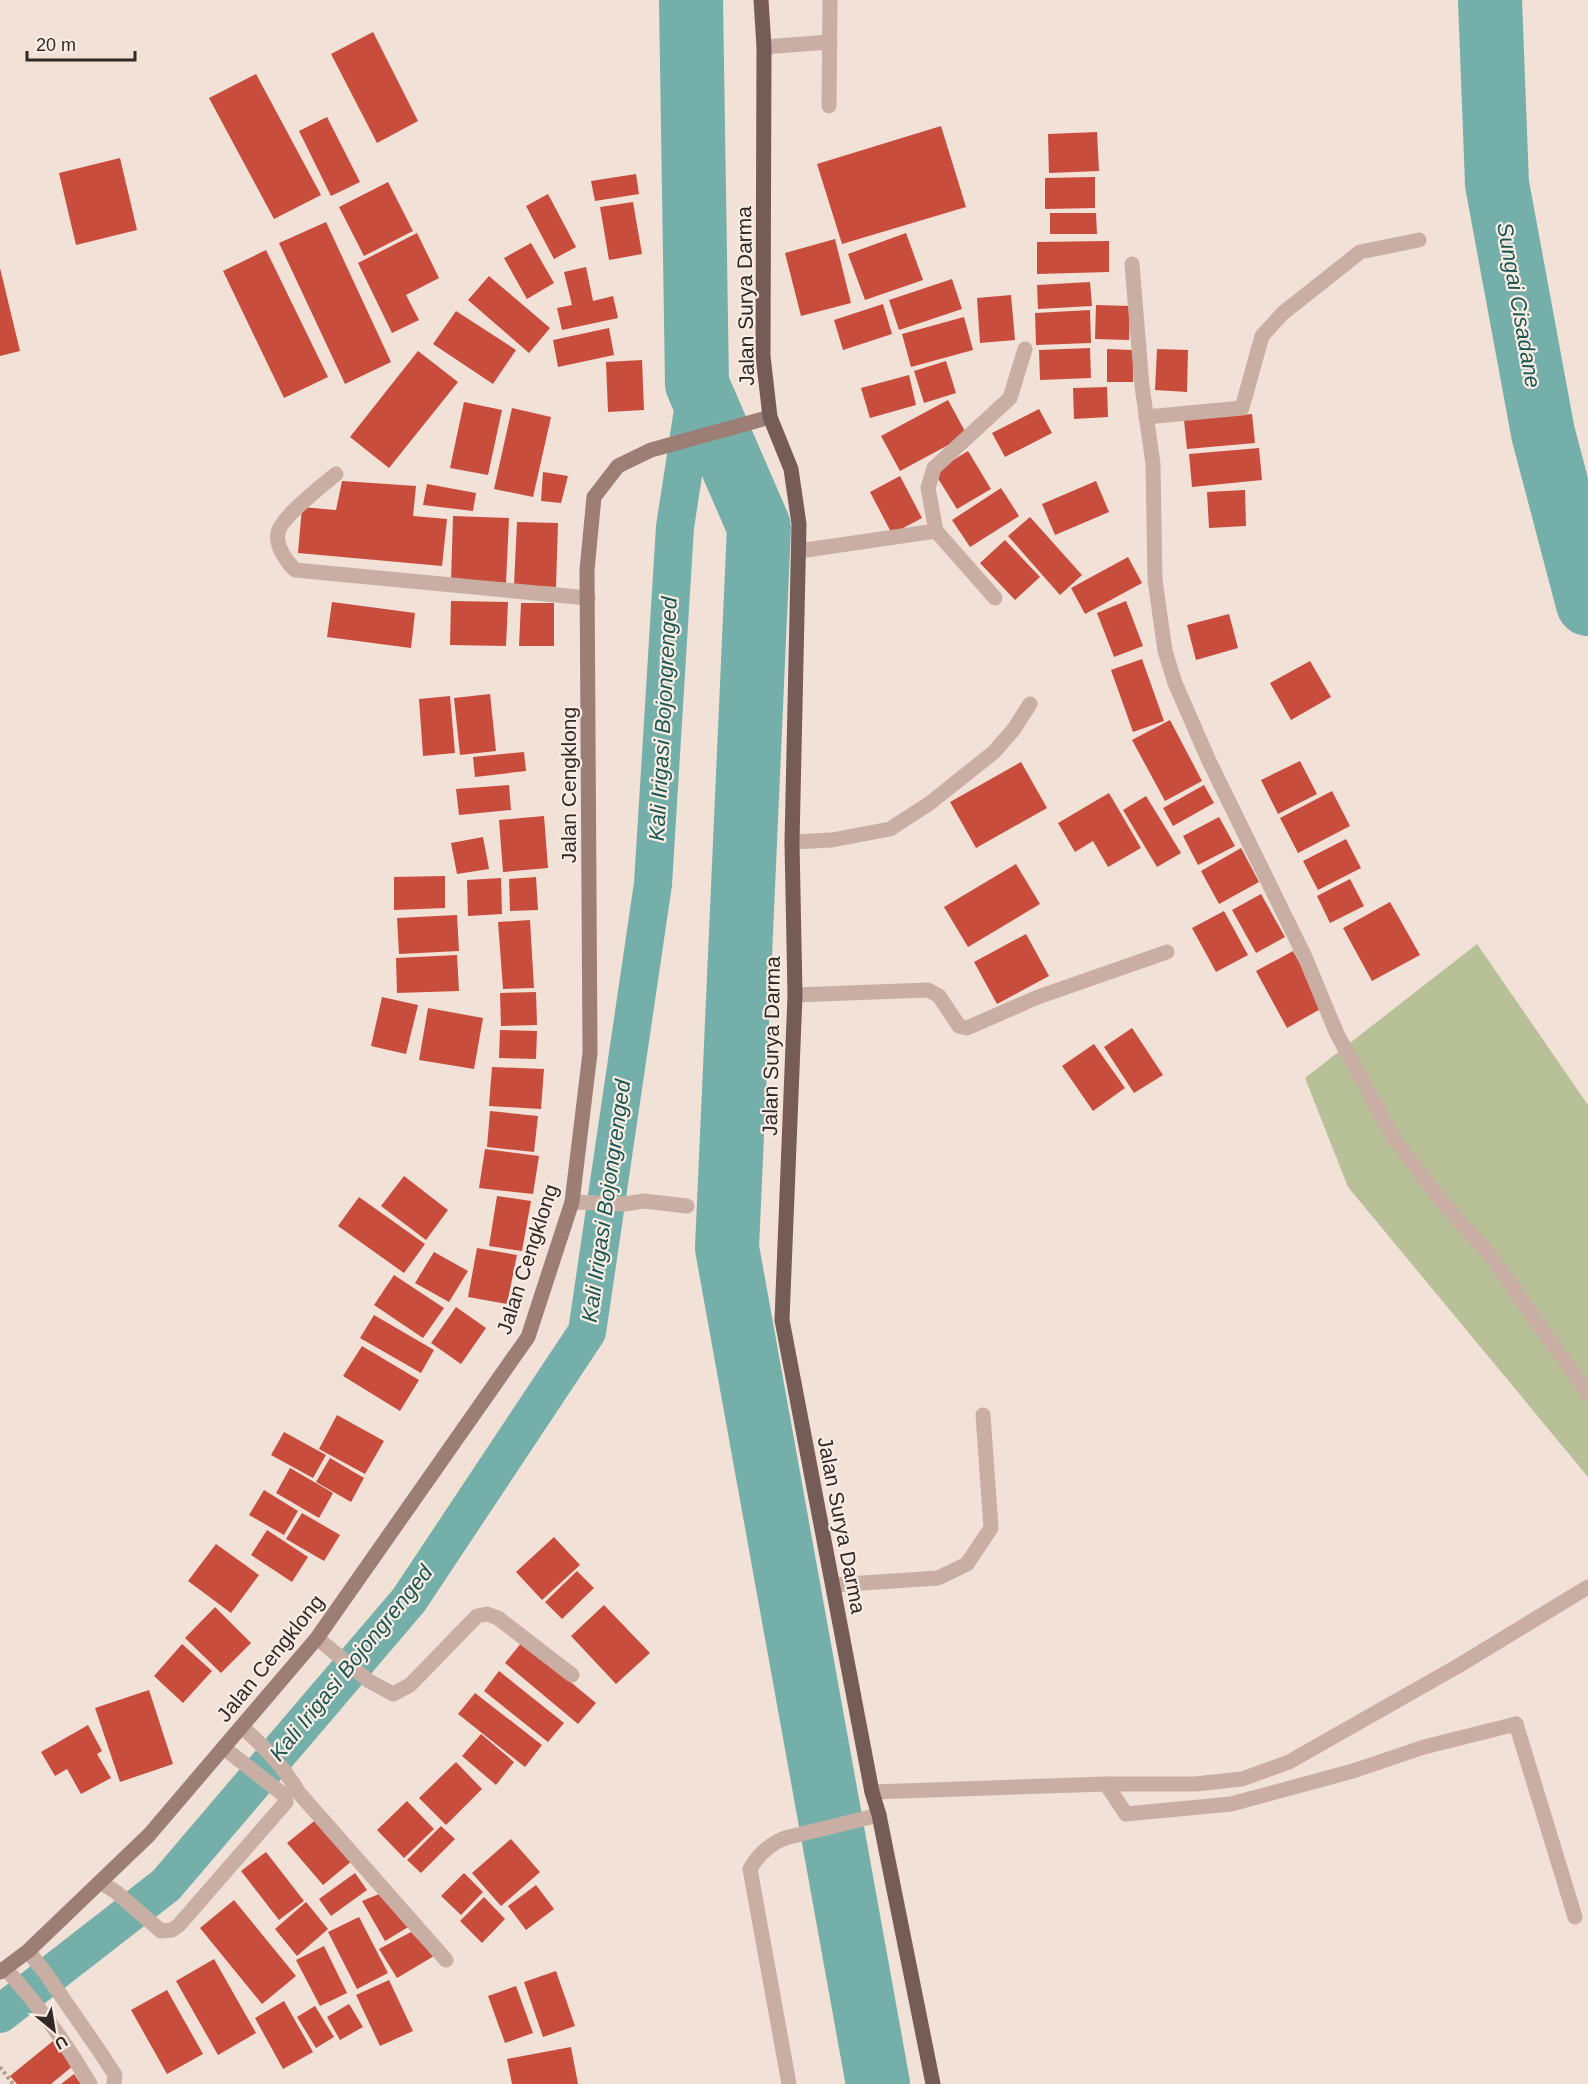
<svg xmlns="http://www.w3.org/2000/svg" width="1588" height="2084" font-family="Helvetica,sans-serif">
  <style>
    .grass { fill: #b8c097 }
    .lines { fill: none; stroke-linecap: round; stroke-linejoin: round }
    .canal { stroke: #75afaa; stroke-width: 38 }
    .river { stroke: #75afaa; stroke-width: 64 }
    .building { fill: #c94d3d }
    .path { stroke: #b5998d; stroke-width: 4; stroke-dasharray: 3 3; stroke-linecap: butt }
    .service { stroke: #c9afa3; stroke-width: 15 }
    .minor { stroke: #c9afa3; stroke-width: 15 }
    .secondary { stroke: #9d7e74; stroke-width: 15 }
    .primary { stroke: #765c56; stroke-width: 15 }
    .labels { text-anchor: middle; dominant-baseline: central; stroke-width: 4.5; stroke-linejoin: round; paint-order: stroke }
    .street-label { font-size: 21px; fill: #342825; stroke: #f9ece3 }
    .water-label { font-size: 22px; font-style: italic; fill: #1a5652; stroke: #f9ece3 }
  </style>
  <rect width="100%" height="100%" fill="#f1e1d7"/>
  <path class="grass" d="M 1477,944 L 1588,1105 L 1588,1477 L 1348,1187 L 1305,1078 Z"/>
  <g class="lines">
    <path class="canal" d="M 0,2014 L 166,1885 L 409,1600 L 587,1332 L 653,884 L 675,527 L 697,384"/>
    <path class="river" d="M 691,0 L 697,384 L 759,527 L 727,1248 L 878,2084
      M 1490,0 L 1497,184 L 1543,433 L 1588,604"/>
  </g>
  <path class="building" d="M 373,32 L 418,121 L 377,143 L 331,54 Z
    M 256,74 L 321,195 L 274,219 L 209,98 Z
    M 327,117 L 360,182 L 331,196 L 299,131 Z
    M 941,126 L 966,207 L 842,244 L 817,164 Z
    M 1097,132 L 1099,171 L 1049,173 L 1048,134 Z
    M 120,158 L 137,230 L 76,245 L 59,173 Z
    M 636,174 L 639,194 L 595,201 L 591,181 Z
    M 1095,177 L 1095,208 L 1045,209 L 1045,178 Z
    M 388,182 L 413,231 L 364,256 L 339,207 Z
    M 548,194 L 576,247 L 554,259 L 526,206 Z
    M 633,202 L 642,254 L 609,260 L 600,207 Z
    M 1050,213 L 1096,213 L 1097,234 L 1050,234 Z
    M 326,222 L 391,362 L 345,384 L 279,243 Z
    M 417,233 L 439,278 L 406,295 L 419,320 L 392,333 L 358,263 Z
    M 906,233 L 923,280 L 865,300 L 848,254 Z
    M 835,239 L 851,303 L 801,316 L 785,253 Z
    M 1109,241 L 1109,272 L 1037,274 L 1037,242 Z
    M 531,243 L 554,283 L 527,299 L 504,258 Z
    M 266,250 L 328,377 L 284,398 L 223,271 Z
    M 586,267 L 593,301 L 613,296 L 618,318 L 562,330 L 557,308 L 572,305 L 564,272 Z
    M 0,268 L 20,351 L 0,356 Z
    M 489,276 L 550,328 L 529,353 L 468,300 Z
    M 952,279 L 962,309 L 899,330 L 889,300 Z
    M 1090,282 L 1092,306 L 1038,309 L 1037,285 Z
    M 1011,295 L 1015,340 L 980,343 L 977,298 Z
    M 883,304 L 892,334 L 843,350 L 834,320 Z
    M 1096,305 L 1130,306 L 1129,340 L 1095,339 Z
    M 1090,310 L 1091,343 L 1036,345 L 1035,313 Z
    M 456,311 L 516,350 L 493,384 L 433,344 Z
    M 964,317 L 973,350 L 911,367 L 902,334 Z
    M 609,328 L 614,355 L 558,367 L 553,340 Z
    M 1090,348 L 1091,378 L 1040,380 L 1039,350 Z
    M 1107,349 L 1133,350 L 1133,382 L 1107,382 Z
    M 1157,349 L 1188,350 L 1187,392 L 1155,390 Z
    M 418,351 L 458,382 L 389,468 L 350,437 Z
    M 642,360 L 644,410 L 608,412 L 606,362 Z
    M 946,361 L 956,393 L 924,403 L 914,371 Z
    M 909,375 L 916,405 L 870,418 L 861,388 Z
    M 1107,387 L 1108,417 L 1074,419 L 1073,388 Z
    M 948,400 L 967,435 L 900,471 L 881,436 Z
    M 464,402 L 502,410 L 488,475 L 450,468 Z
    M 512,408 L 551,417 L 533,497 L 494,489 Z
    M 1039,409 L 1052,433 L 1005,457 L 992,433 Z
    M 1252,414 L 1255,443 L 1187,449 L 1184,420 Z
    M 1259,448 L 1262,480 L 1192,487 L 1189,454 Z
    M 968,451 L 991,489 L 957,509 L 934,472 Z
    M 543,472 L 568,476 L 561,503 L 541,501 Z
    M 900,476 L 922,518 L 892,534 L 870,492 Z
    M 342,481 L 416,486 L 413,516 L 447,519 L 442,566 L 298,553 L 302,507 L 336,510 Z
    M 1096,481 L 1109,512 L 1055,535 L 1042,504 Z
    M 427,484 L 476,493 L 473,511 L 423,505 Z
    M 1001,488 L 1019,516 L 970,547 L 952,520 Z
    M 1245,490 L 1246,526 L 1209,528 L 1207,492 Z
    M 453,516 L 509,518 L 506,583 L 451,581 Z
    M 1030,517 L 1082,575 L 1060,595 L 1008,536 Z
    M 517,522 L 558,523 L 556,587 L 514,585 Z
    M 1005,540 L 1040,577 L 1015,600 L 980,563 Z
    M 1128,557 L 1142,583 L 1085,614 L 1071,588 Z
    M 451,601 L 508,602 L 506,646 L 450,645 Z
    M 1126,601 L 1143,646 L 1114,657 L 1097,613 Z
    M 332,602 L 415,613 L 411,648 L 327,637 Z
    M 521,603 L 554,603 L 554,646 L 519,646 Z
    M 1229,614 L 1238,648 L 1196,660 L 1187,625 Z
    M 1142,659 L 1164,721 L 1133,732 L 1111,670 Z
    M 1310,661 L 1331,697 L 1291,720 L 1270,683 Z
    M 490,694 L 496,751 L 460,755 L 454,698 Z
    M 450,696 L 455,753 L 423,756 L 419,699 Z
    M 1170,720 L 1202,781 L 1165,801 L 1132,740 Z
    M 524,752 L 526,771 L 475,777 L 473,757 Z
    M 1300,761 L 1317,794 L 1278,814 L 1261,780 Z
    M 1021,762 L 1047,808 L 976,848 L 950,802 Z
    M 509,785 L 511,810 L 459,815 L 456,789 Z
    M 1204,785 L 1214,803 L 1173,826 L 1163,808 Z
    M 1332,791 L 1350,826 L 1298,853 L 1280,818 Z
    M 1109,793 L 1141,848 L 1108,867 L 1093,841 L 1075,852 L 1058,823 Z
    M 1146,796 L 1181,853 L 1157,867 L 1123,810 Z
    M 544,816 L 548,868 L 503,872 L 499,820 Z
    M 1219,817 L 1235,846 L 1198,865 L 1183,836 Z
    M 483,837 L 489,869 L 457,874 L 451,843 Z
    M 1346,839 L 1361,868 L 1318,890 L 1303,861 Z
    M 1241,848 L 1259,882 L 1219,904 L 1201,871 Z
    M 1016,864 L 1040,904 L 968,947 L 944,907 Z
    M 445,876 L 445,908 L 394,910 L 394,877 Z
    M 536,877 L 538,910 L 510,911 L 509,879 Z
    M 501,878 L 502,914 L 468,916 L 467,880 Z
    M 1350,879 L 1364,906 L 1330,923 L 1317,896 Z
    M 1261,894 L 1285,937 L 1256,953 L 1232,910 Z
    M 1390,902 L 1420,955 L 1372,981 L 1343,928 Z
    M 1224,911 L 1248,955 L 1216,972 L 1192,928 Z
    M 457,915 L 459,951 L 399,954 L 397,918 Z
    M 530,920 L 534,988 L 503,989 L 498,922 Z
    M 1026,934 L 1049,976 L 997,1004 L 974,962 Z
    M 1293,951 L 1324,1007 L 1287,1028 L 1256,971 Z
    M 457,955 L 459,991 L 397,993 L 396,958 Z
    M 536,992 L 537,1025 L 501,1026 L 500,993 Z
    M 382,997 L 418,1005 L 406,1054 L 371,1046 Z
    M 428,1008 L 483,1018 L 474,1069 L 419,1060 Z
    M 1132,1028 L 1163,1075 L 1134,1093 L 1104,1047 Z
    M 500,1030 L 537,1031 L 536,1059 L 499,1058 Z
    M 1094,1044 L 1125,1088 L 1093,1111 L 1062,1066 Z
    M 492,1067 L 544,1069 L 541,1109 L 489,1106 Z
    M 490,1111 L 538,1116 L 534,1152 L 487,1147 Z
    M 485,1149 L 539,1156 L 533,1194 L 479,1188 Z
    M 404,1176 L 448,1210 L 426,1240 L 381,1206 Z
    M 497,1196 L 531,1201 L 522,1251 L 489,1246 Z
    M 359,1197 L 425,1244 L 404,1273 L 338,1226 Z
    M 477,1248 L 517,1255 L 507,1304 L 468,1297 Z
    M 434,1252 L 468,1271 L 449,1302 L 415,1283 Z
    M 394,1275 L 444,1308 L 423,1338 L 374,1305 Z
    M 456,1307 L 486,1328 L 461,1364 L 431,1343 Z
    M 374,1315 L 434,1350 L 421,1373 L 360,1338 Z
    M 362,1346 L 419,1380 L 400,1411 L 343,1376 Z
    M 337,1415 L 384,1441 L 365,1474 L 319,1449 Z
    M 284,1432 L 326,1455 L 313,1478 L 271,1455 Z
    M 330,1458 L 364,1478 L 351,1502 L 316,1482 Z
    M 290,1468 L 333,1493 L 319,1518 L 276,1493 Z
    M 264,1490 L 298,1511 L 284,1535 L 249,1515 Z
    M 302,1513 L 340,1535 L 324,1561 L 286,1539 Z
    M 267,1530 L 308,1557 L 292,1582 L 251,1555 Z
    M 554,1537 L 580,1565 L 542,1600 L 516,1572 Z
    M 216,1544 L 259,1575 L 231,1613 L 188,1581 Z
    M 577,1571 L 594,1588 L 562,1619 L 545,1602 Z
    M 604,1605 L 650,1653 L 616,1684 L 571,1636 Z
    M 215,1607 L 251,1643 L 221,1673 L 185,1638 Z
    M 522,1642 L 596,1703 L 578,1724 L 505,1663 Z
    M 182,1644 L 212,1671 L 183,1703 L 154,1676 Z
    M 499,1671 L 564,1723 L 548,1742 L 484,1691 Z
    M 149,1690 L 173,1764 L 120,1782 L 95,1708 Z
    M 475,1693 L 542,1745 L 525,1767 L 458,1714 Z
    M 88,1725 L 102,1751 L 97,1754 L 111,1778 L 81,1794 L 67,1769 L 55,1776 L 41,1752 Z
    M 481,1734 L 514,1762 L 496,1785 L 462,1756 Z
    M 456,1762 L 482,1789 L 446,1825 L 419,1798 Z
    M 407,1801 L 434,1829 L 404,1858 L 377,1830 Z
    M 318,1818 L 353,1860 L 323,1885 L 287,1843 Z
    M 441,1826 L 455,1839 L 421,1873 L 407,1860 Z
    M 511,1839 L 540,1872 L 501,1906 L 472,1873 Z
    M 266,1852 L 304,1901 L 279,1920 L 241,1871 Z
    M 355,1873 L 367,1890 L 331,1916 L 319,1899 Z
    M 464,1873 L 483,1892 L 461,1915 L 441,1896 Z
    M 536,1885 L 554,1909 L 526,1930 L 508,1906 Z
    M 379,1894 L 410,1926 L 385,1941 L 362,1901 Z
    M 484,1897 L 505,1919 L 482,1943 L 460,1921 Z
    M 234,1900 L 296,1976 L 262,2004 L 200,1928 Z
    M 306,1902 L 328,1929 L 297,1956 L 275,1929 Z
    M 359,1917 L 388,1973 L 357,1989 L 328,1932 Z
    M 411,1932 L 434,1956 L 397,1978 L 379,1949 Z
    M 324,1946 L 347,1993 L 320,2006 L 296,1960 Z
    M 214,1959 L 256,2033 L 218,2055 L 176,1981 Z
    M 556,1971 L 575,2026 L 543,2037 L 524,1982 Z
    M 389,1980 L 413,2031 L 380,2046 L 356,1995 Z
    M 516,1986 L 533,2033 L 505,2043 L 488,1996 Z
    M 167,1990 L 203,2054 L 167,2074 L 131,2010 Z
    M 284,2001 L 313,2052 L 283,2069 L 255,2018 Z
    M 349,2004 L 363,2027 L 340,2040 L 327,2017 Z
    M 315,2006 L 334,2037 L 316,2048 L 297,2017 Z
    M 53,2041 L 74,2065 L 51,2084 L 17,2084 L 10,2076 Z
    M 571,2047 L 578,2084 L 512,2084 L 507,2059 Z
    M 74,2074 L 81,2084 L 61,2084 Z"/>
  <g class="lines">
    <path class="path" d="M 0,2067 L 13,2084"/>
    <path class="service" d="M 764,47 L 830,42
      M 829,106 L 830,0
      M 1146,417 L 1242,408 L 1262,336 L 1283,313 L 1360,252 L 1419,240
      M 833,1585 L 938,1578 L 967,1564 L 991,1528 L 983,1415
      M 1516,1724 L 1575,1917
      M 1106,1784 L 1195,1784 L 1242,1779 L 1289,1762 L 1458,1666 L 1588,1587
      M 789,2084 L 750,1869 C 758,1855 770,1844 785,1838 L 879,1815"/>
    <path class="minor" d="M 1132,264 L 1142,386 L 1153,464 L 1155,580 L 1165,651 L 1175,683 L 1209,761 L 1305,957 L 1337,1034 L 1393,1137 L 1440,1199 L 1490,1255 L 1588,1394
      M 336,474 C 323,485 280,518 278,533 C 275,546 287,562 295,570 L 588,598
      M 936,531 L 995,598
      M 799,551 L 936,531 L 928,488 L 934,468 L 1010,398 L 1025,349
      M 792,842 L 832,840 L 890,829 L 930,803 L 994,752 L 1014,729 L 1030,704
      M 795,995 L 928,990 L 939,996 L 959,1026 L 967,1028 L 1038,997 L 1167,952
      M 572,1202 L 625,1204 L 644,1201 L 687,1206
      M 317,1638 L 369,1681 L 393,1694 L 410,1685 L 477,1616 L 487,1614 L 498,1618 L 572,1675
      M 242,1727 C 264,1746 284,1767 299,1793 L 446,1960
      M 872,1792 L 1106,1784 L 1126,1814 L 1231,1804 L 1353,1771 L 1424,1747 L 1516,1724
      M 100,1882 L 116,1892 L 161,1931 L 172,1930 L 179,1925 L 286,1802 L 284,1795 L 224,1748
      M 28,1951 L 44,1971 L 98,2049 L 115,2075 L 114,2084
      M 5,1968 C 37,2003 66,2043 90,2084"/>
    <path class="secondary" d="M 0,1972 L 28,1951 L 149,1835 L 317,1638 L 528,1337 L 572,1202 L 590,1053 L 587,570 L 594,497 L 618,466 L 651,450 L 770,417"/>
    <path class="primary" d="M 761,0 L 764,47 L 763,356 L 770,417 L 791,469 L 799,524 L 792,842 L 795,995 L 782,1320 L 872,1792 L 879,1815 L 933,2084"/>
  </g>
  <g class="labels">
    <g class="street-label">
      <text transform="translate(745 296) rotate(-91)">Jalan Surya Darma</text>
      <text transform="translate(568 785) rotate(-90)">Jalan Cengklong</text>
      <text transform="translate(771 1046) rotate(-89)">Jalan Surya Darma</text>
      <text transform="translate(527 1259) rotate(-72)">Jalan Cengklong</text>
      <text transform="translate(842 1525) rotate(79)">Jalan Surya Darma</text>
      <text transform="translate(270 1658) rotate(-51)">Jalan Cengklong</text>
    </g>
    <g class="water-label">
      <text transform="translate(1519 305) rotate(80)">Sungai Cisadane</text>
      <text transform="translate(663 719) rotate(-87)">Kali Irigasi Bojongrenged</text>
      <text transform="translate(606 1201) rotate(-82)">Kali Irigasi Bojongrenged</text>
      <text transform="translate(351 1663) rotate(-51)">Kali Irigasi Bojongrenged</text>
    </g>
  </g>
  <g transform="translate(54 2030) rotate(150)" stroke="#f9ece3" stroke-width="4.5" paint-order="stroke">
  <path d="M0-4.5L10 22L0 15L-10 22Z" fill="#342825"/>
  <text y="-9" font-size="16" font-weight="bold" text-anchor="middle" fill="#342825">U</text>
  </g>
  <path d="M27 51v9h108v-9" fill="none" stroke="#342825" stroke-width="3"/>
  <text x="36" y="51" font-size="18" fill="#342825" stroke="#f9ece3" stroke-width="4.5" paint-order="stroke">20 m</text>
</svg>
